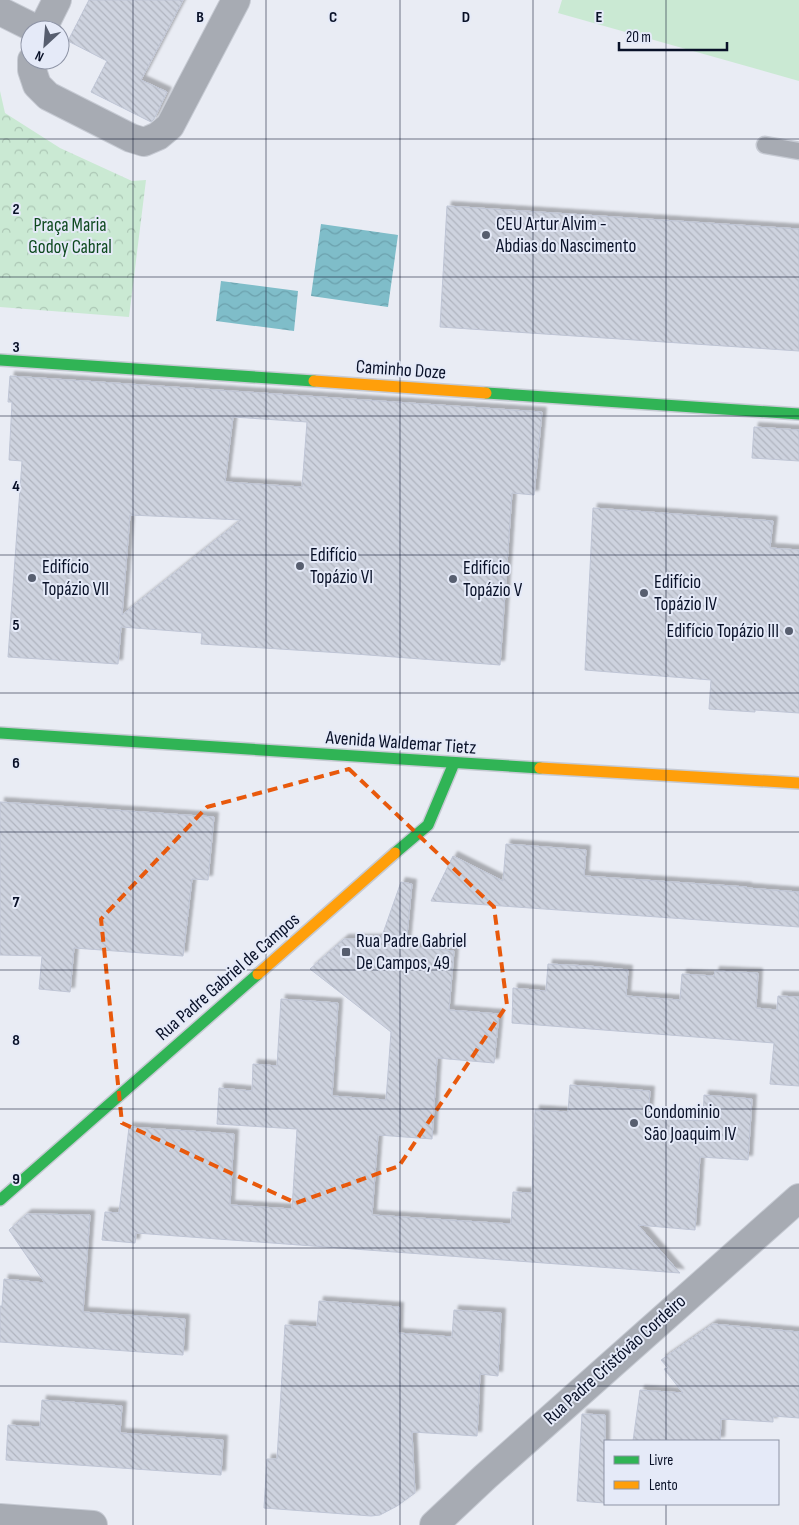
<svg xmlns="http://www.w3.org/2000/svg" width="799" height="1525" font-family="'Sofia Sans Condensed',sans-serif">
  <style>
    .park { fill: url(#park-crowns) }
    .garden { fill: #cae9d3 }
    .water { fill: url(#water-waves) }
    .building { fill: url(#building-back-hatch); stroke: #bfc5d5; fill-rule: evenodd; filter: url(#shadow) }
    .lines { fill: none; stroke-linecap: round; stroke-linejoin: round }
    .lane-casing { stroke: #c6cad3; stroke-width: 19 }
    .street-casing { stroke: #c6cad3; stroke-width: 30 }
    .fast-casing { stroke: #c6cad3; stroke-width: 14 }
    .slow-casing { stroke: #c6cad3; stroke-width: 14 }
    .lane { stroke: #a7abb3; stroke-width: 16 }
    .street { stroke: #a7abb3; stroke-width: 28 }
    .fast { stroke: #30b455; stroke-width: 11 }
    .slow { stroke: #ff9f0a; stroke-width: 11 }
    .marked { fill: none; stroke: #e8590c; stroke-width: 4; stroke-dasharray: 10 6; stroke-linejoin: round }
    .grid { fill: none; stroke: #091128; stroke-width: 1; stroke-opacity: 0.55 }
    .poi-dot { fill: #575e6f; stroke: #e5eaf8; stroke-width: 2 }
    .labels { text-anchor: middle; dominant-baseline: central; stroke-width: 4; stroke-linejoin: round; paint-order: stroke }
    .poi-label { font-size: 19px; fill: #091128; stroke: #e5eaf8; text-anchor: start }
    .park-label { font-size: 19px; fill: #0e4a1f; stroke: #e5eaf8 }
    .street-label { font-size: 19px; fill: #091128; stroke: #e5eaf8 }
    .grid-label { font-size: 16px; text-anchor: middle; font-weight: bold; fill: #091128; stroke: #e5eaf8; stroke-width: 4; stroke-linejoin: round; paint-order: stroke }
  </style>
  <defs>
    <pattern id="park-crowns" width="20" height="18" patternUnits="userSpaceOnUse" patternTransform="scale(1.25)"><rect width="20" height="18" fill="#cae9d3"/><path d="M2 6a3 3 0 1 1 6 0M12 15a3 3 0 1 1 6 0" fill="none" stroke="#acc7b5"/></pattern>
    <pattern id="water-waves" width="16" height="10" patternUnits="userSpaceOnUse" patternTransform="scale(1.25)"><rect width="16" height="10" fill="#7fbdc9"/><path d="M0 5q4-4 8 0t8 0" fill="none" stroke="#6ca1ad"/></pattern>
    <pattern id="building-back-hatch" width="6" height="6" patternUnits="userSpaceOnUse" patternTransform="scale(1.25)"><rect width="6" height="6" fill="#ced3df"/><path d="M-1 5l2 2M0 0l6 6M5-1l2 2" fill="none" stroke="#b0b4bf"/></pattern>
    <filter id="shadow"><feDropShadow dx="4.5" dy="-4.5" stdDeviation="1" flood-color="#0004"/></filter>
  </defs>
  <rect width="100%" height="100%" fill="#e9ecf4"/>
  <path class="park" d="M 0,91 L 5,113 L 60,148 L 132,181 L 146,180 L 129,317 L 0,307 Z"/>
  <path class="garden" d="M 562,0 L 799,0 L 799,81 L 558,13 Z"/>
  <path class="water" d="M 321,224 L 398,235 L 388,307 L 311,296 Z
    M 221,281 L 298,291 L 294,331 L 216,321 Z"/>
  <path class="building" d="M 89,0 L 183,0 L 141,80 L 167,92 L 154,119 L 151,122 L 91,92 L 107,61 L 68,41 Z
    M 447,206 L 799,229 L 799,351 L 440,327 Z
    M 10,376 L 542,412 L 534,495 L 512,493 L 500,665 L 342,653 L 201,644 L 202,633 L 121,627 L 118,664 L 8,657 L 22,461 L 9,460 L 12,402 L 8,402 ZM 233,417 L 307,422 L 302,487 L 225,482 ZM 130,515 L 241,520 L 122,615 Z
    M 754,427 L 799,430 L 799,461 L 752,458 Z
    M 593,508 L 773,521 L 770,548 L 799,550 L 799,713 L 755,710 L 755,712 L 709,709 L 711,680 L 585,670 Z
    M 0,802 L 214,817 L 208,880 L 192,879 L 183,956 L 74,948 L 70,992 L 39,989 L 42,956 L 0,955 Z
    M 506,844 L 586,850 L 584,876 L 747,887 L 747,888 L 799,892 L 799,927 L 431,901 L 453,856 L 503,881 Z
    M 401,882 L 412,884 L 406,946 L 454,951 L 449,1010 L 499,1014 L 494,1063 L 437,1058 L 432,1139 L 378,1135 L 372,1215 L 511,1224 L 513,1192 L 532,1193 L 535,1110 L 568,1112 L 570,1085 L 650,1091 L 648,1118 L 703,1121 L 704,1095 L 752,1099 L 748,1160 L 700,1157 L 695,1230 L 638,1225 L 680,1273 L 136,1233 L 135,1243 L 102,1240 L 105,1212 L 119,1213 L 129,1127 L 234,1134 L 230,1205 L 292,1209 L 297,1129 L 217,1124 L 219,1088 L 252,1091 L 253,1064 L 277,1066 L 281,999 L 338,1003 L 332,1096 L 386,1100 L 391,1032 L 310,969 L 344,939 L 381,939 Z
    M 548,964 L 589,966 L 628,970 L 626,996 L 680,1000 L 682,974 L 714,976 L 715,971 L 758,973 L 756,1008 L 777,1010 L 778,996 L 799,997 L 799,1086 L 770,1084 L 774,1043 L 512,1023 L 513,988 L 546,991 Z
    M 27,1214 L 90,1215 L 83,1312 L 185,1319 L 183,1355 L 0,1342 L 0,1306 L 2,1306 L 4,1279 L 45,1283 L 9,1230 Z
    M 319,1301 L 399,1307 L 398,1333 L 452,1337 L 454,1310 L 501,1313 L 498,1376 L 480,1374 L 477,1436 L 412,1432 L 415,1493 L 397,1506 L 380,1515 L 371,1516 L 264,1508 L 267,1459 L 277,1459 L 285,1325 L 317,1327 Z
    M 713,1324 L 799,1332 L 799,1418 L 773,1416 L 773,1422 L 721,1419 L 720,1441 L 633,1441 L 640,1390 L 683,1393 L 664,1369 L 668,1368 L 661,1360 Z
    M 42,1400 L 122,1406 L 120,1433 L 223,1440 L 221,1475 L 6,1460 L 8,1425 L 40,1427 Z
    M 582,1414 L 605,1415 L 605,1503 L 577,1501 Z"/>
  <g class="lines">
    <g class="lane-casing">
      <path id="lane" d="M 765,145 L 799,151"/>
    </g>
    <g class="street-casing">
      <path id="street" d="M 0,11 L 38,30
        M 42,30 L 57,0
        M 32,60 L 32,70 L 37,85 L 48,96 L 131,138 L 144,142 L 158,136 L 170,126 L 236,0
        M 0,1518 L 93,1525
        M 434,1525 L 485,1477 L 799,1198"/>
    </g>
    <g class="fast-casing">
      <path id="fast" d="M 0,360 L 314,381
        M 486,393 L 799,414
        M 0,733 L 540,768
        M 395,853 L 428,825 L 454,763
        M 0,1200 L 258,974"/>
    </g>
    <g class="slow-casing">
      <path id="slow" d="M 314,381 L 486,393
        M 540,768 L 799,783
        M 258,974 L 395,853"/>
    </g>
    <use href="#lane" class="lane"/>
    <use href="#street" class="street"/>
    <use href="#fast" class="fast"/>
    <use href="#slow" class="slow"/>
  </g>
  <path class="marked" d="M 349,769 L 494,907 L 507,1005 L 399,1166 L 296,1203 L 122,1123 L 101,919 L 207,807 Z"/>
  <path class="grid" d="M 133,0 L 133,1525M 266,0 L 266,1525M 400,0 L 400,1525M 533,0 L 533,1525M 666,0 L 666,1441M 0,139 L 799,139M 0,277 L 799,277M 0,416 L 799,416M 0,555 L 799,555M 0,693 L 799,693M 0,832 L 799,832M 0,970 L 799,970M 0,1109 L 799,1109M 0,1248 L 799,1248M 0,1386 L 799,1386M 666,1504 L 666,1525"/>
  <g class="poi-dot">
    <circle cx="486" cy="235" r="5"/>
    <circle cx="300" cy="566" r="5"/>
    <circle cx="32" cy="578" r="5"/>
    <circle cx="453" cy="579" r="5"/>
    <circle cx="644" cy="593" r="5"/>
    <circle cx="789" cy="631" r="5"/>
    <rect x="341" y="947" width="10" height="10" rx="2.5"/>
    <circle cx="634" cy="1123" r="5"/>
  </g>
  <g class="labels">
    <g class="poi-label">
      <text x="496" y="224">CEU Artur Alvim -<tspan x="496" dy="22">Abdias do Nascimento</tspan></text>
      <text x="310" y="555">Edifício<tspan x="310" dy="22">Topázio VI</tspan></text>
      <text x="42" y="567">Edifício<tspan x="42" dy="22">Topázio VII</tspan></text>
      <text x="463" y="568">Edifício<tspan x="463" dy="22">Topázio V</tspan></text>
      <text x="654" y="582">Edifício<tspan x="654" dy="22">Topázio IV</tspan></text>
      <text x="779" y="631" text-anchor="end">Edifício Topázio III</text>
      <text x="356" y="941">Rua Padre Gabriel<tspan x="356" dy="22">De Campos, 49</tspan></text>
      <text x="644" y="1112">Condominio<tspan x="644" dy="22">São Joaquim IV</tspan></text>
    </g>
    <g class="park-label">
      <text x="70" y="225">Praça Maria<tspan x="70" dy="22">Godoy Cabral</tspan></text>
    </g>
    <g class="street-label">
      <text transform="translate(401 370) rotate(4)">Caminho Doze</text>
      <text transform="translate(401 743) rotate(4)">Avenida Waldemar Tietz</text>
      <text transform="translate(228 977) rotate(-41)">Rua Padre Gabriel de Campos</text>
      <text transform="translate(615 1360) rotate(-42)">Rua Padre Cristóvão Cordeiro</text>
    </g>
  </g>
  <g class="grid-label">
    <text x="200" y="22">B</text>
    <text x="333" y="22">C</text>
    <text x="466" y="22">D</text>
    <text x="599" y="22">E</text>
    <text x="16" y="214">2</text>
    <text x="16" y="352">3</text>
    <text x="16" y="491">4</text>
    <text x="16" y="630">5</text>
    <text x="16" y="768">6</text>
    <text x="16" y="907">7</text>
    <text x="16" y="1045">8</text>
    <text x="16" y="1184">9</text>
  </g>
  <rect x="604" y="1440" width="175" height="65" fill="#e5eaf8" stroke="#8d93a5"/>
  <rect x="614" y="1456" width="25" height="8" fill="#30b455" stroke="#8d93a5"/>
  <text x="649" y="1465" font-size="15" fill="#091128">Livre</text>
  <rect x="614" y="1481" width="25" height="8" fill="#ff9f0a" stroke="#8d93a5"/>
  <text x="649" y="1490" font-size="15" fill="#091128">Lento</text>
  <g transform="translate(45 45) rotate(206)"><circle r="24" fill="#e5eaf8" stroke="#8d93a5"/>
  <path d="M0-4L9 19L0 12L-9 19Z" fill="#575e6f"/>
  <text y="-8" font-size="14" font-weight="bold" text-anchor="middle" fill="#091128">N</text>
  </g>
  <path d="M619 42v8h108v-8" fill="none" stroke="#091128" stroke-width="2.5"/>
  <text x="626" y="42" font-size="15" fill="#091128" stroke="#e5eaf8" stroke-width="4" paint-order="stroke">20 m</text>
</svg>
